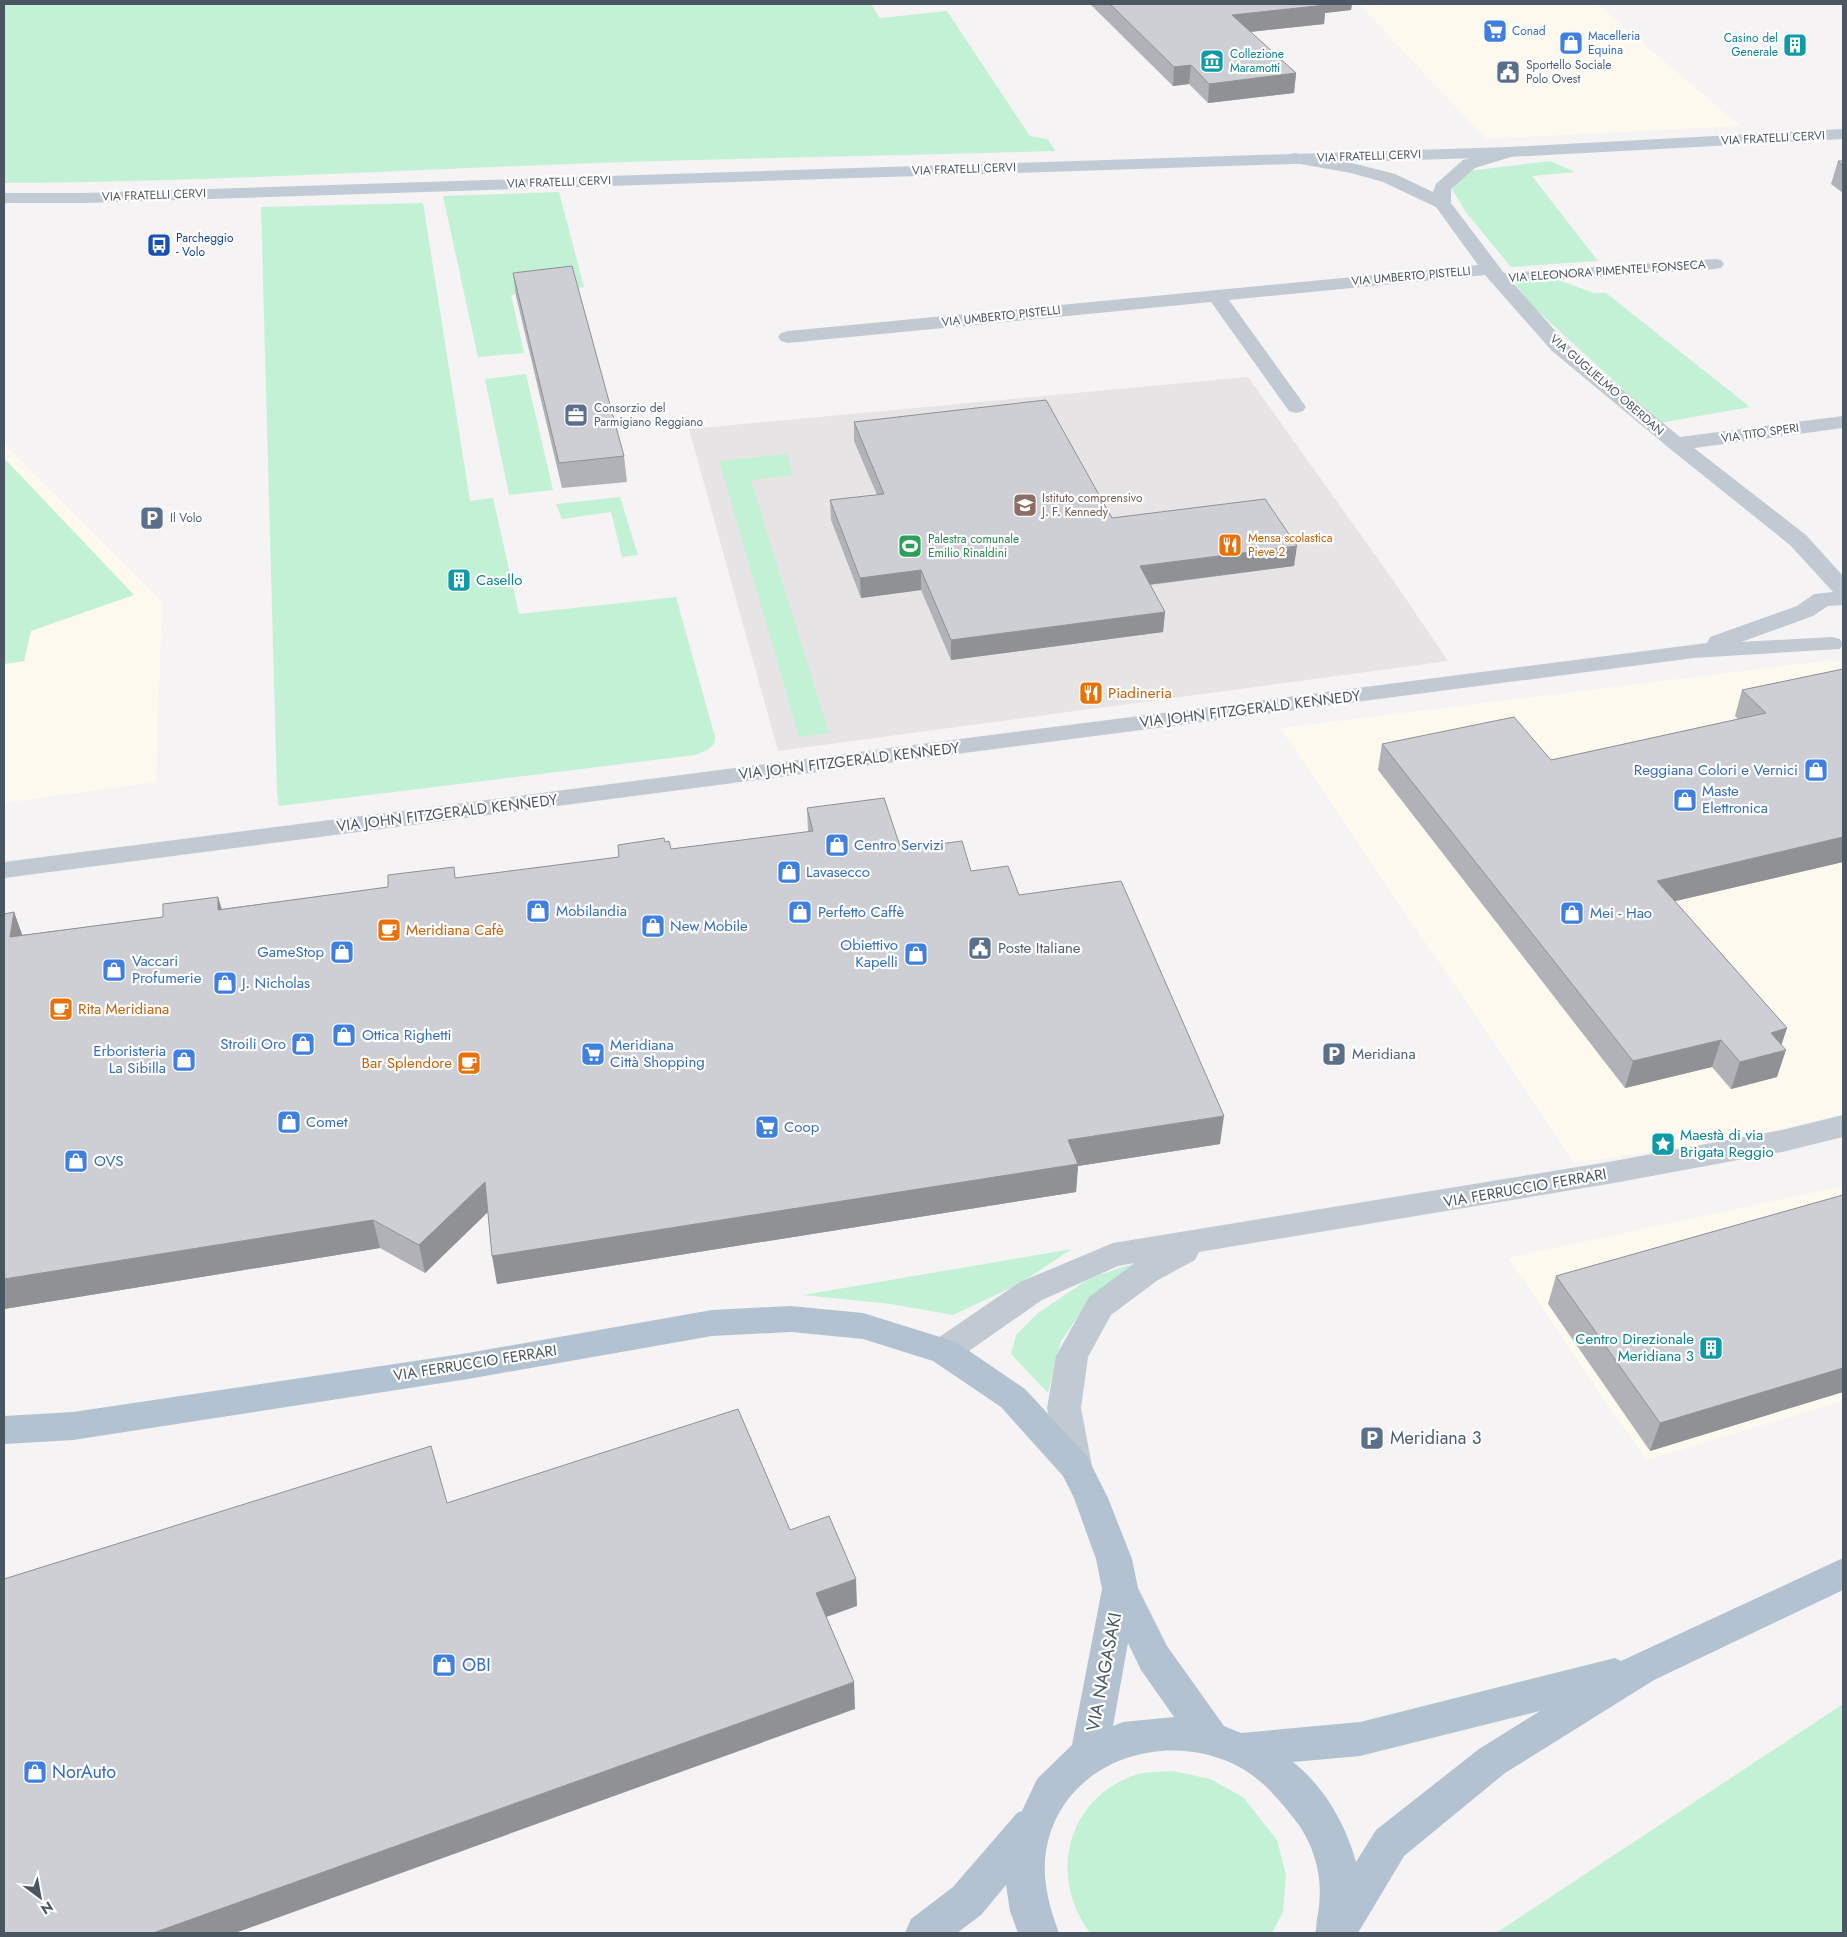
<svg xmlns="http://www.w3.org/2000/svg" width="1847" height="1937" font-family="Jost,sans-serif">
  <style>
    .commercial { fill: #fdf9ef }
    .education { fill: #e6e4e5 }
    .green { fill: #c3f1d5 }
    .lines { fill: none; stroke-linecap: round; stroke-linejoin: round }
    .street { fill: #c1cad2; fill-rule: evenodd }
    .secondary { fill: #c1cbd6; fill-rule: evenodd }
    .primary { fill: #b3c2d1; fill-rule: evenodd }
    .wall { fill: #b0b2b7 }
    .shaded-wall { fill: #909195 }
    .building { fill: #cdcfd5; stroke: #909195 }
    .labels { text-anchor: middle; dominant-baseline: central; stroke-width: 4.5; stroke-linejoin: round; paint-order: stroke }
    .far-shop-label { font-size: 12px; fill: #366cbe; stroke: #fff; text-anchor: start }
    .far-culture-label { font-size: 12px; fill: #0d838f; stroke: #fff; text-anchor: end }
    .far-service-label { font-size: 12px; fill: #4e5e75; stroke: #fff; text-anchor: start }
    .far-street-label { font-size: 12px; fill: #4a5661; stroke: #fff }
    .far-transit-label { font-size: 12px; fill: #164399; stroke: #fff; text-anchor: start }
    .far-education-label { font-size: 12px; fill: #785e54; stroke: #fff; text-anchor: start }
    .far-food-label { font-size: 12px; fill: #c56008; stroke: #fff; text-anchor: start }
    .far-leisure-label { font-size: 12px; fill: #27864d; stroke: #fff; text-anchor: start }
    .culture-label { font-size: 15px; fill: #0d838f; stroke: #fff; text-anchor: start }
    .food-label { font-size: 15px; fill: #c56008; stroke: #fff; text-anchor: start }
    .street-label { font-size: 15px; fill: #4a5661; stroke: #fff }
    .shop-label { font-size: 15px; fill: #366cbe; stroke: #fff; text-anchor: start }
    .service-label { font-size: 15px; fill: #4e5e75; stroke: #fff; text-anchor: start }
    .near-service-label { font-size: 18px; fill: #4e5e75; stroke: #fff; text-anchor: start }
    .near-shop-label { font-size: 18px; fill: #366cbe; stroke: #fff; text-anchor: start }
    .near-street-label { font-size: 18px; fill: #4a5661; stroke: #fff }
  </style>
  <rect width="100%" height="100%" fill="#f5f3f3"/>
  <path class="commercial" d="M 1359,4 L 1597,4 L 1740,126 L 1486,139 Z
    M 4,443 L 162,602 L 156,782 L 4,803 Z
    M 1832,660 L 1843,663 L 1843,1114 L 1745,1138 L 1575,1163 L 1280,728 Z
    M 1843,1186 L 1843,1401 L 1646,1460 L 1508,1258 Z"/>
  <path class="education" d="M 1248,377 L 1393,580 L 1448,661 L 778,751 L 689,429 Z"/>
  <path class="green" d="M 4,4 L 871,4 L 880,18 L 947,11 L 1030,136 L 1047,139 L 1056,151 C 894,156 732,158 569,164 C 381,171 192,182 4,183 Z
    M 1550,161 L 1575,172 L 1532,176 L 1598,261 L 1511,267 L 1465,211 L 1452,189 L 1468,171 Z
    M 559,192 L 584,287 L 511,295 L 524,353 L 478,357 L 443,196 Z
    M 423,203 L 470,501 L 493,498 L 519,614 L 676,597 L 715,737 L 714,744 L 707,750 L 695,755 L 279,806 L 277,792 L 261,207 Z
    M 1558,280 L 1594,293 L 1606,293 L 1750,407 L 1660,423 L 1530,304 L 1514,282 Z
    M 526,374 L 553,490 L 509,495 L 485,379 Z
    M 787,454 L 793,475 L 751,480 L 829,733 L 799,737 L 719,461 Z
    M 4,458 L 134,595 L 31,631 L 24,661 L 4,664 Z
    M 620,497 L 638,555 L 622,557 L 611,512 L 562,519 L 556,504 Z
    M 1072,1249 L 1019,1284 L 953,1315 L 891,1304 L 803,1295 Z
    M 1141,1261 L 1088,1302 L 1061,1341 L 1048,1393 L 1011,1354 L 1016,1335 L 1038,1313 L 1090,1278 Z
    M 1843,1704 L 1843,1933 L 1496,1933 Z
    M 1173,1771 L 1210,1779 L 1243,1797 L 1277,1840 L 1286,1875 L 1283,1912 L 1272,1933 L 1090,1933 C 1048,1877 1066,1799 1135,1775 C 1146,1771 1161,1772 1173,1771 Z"/>
  <g class="lines">
    <path class="street" d="M 1508,147 L 1514,148 L 1516,152 L 1514,156 L 1475,168 L 1451,189 L 1451,203 L 1504,273 L 1715,259 L 1721,260 L 1724,264 L 1721,268 L 1715,269 L 1513,283 L 1566,343 L 1680,437 L 1843,416 L 1843,428 L 1694,448 L 1806,535 L 1843,576 L 1843,605 L 1828,606 L 1813,616 L 1741,642 L 1832,637 L 1840,639 L 1843,644 L 1840,649 L 1694,658 L 4,878 L 4,862 L 1707,643 L 1710,637 L 1797,606 L 1814,594 L 1833,592 L 1790,545 L 1669,448 L 1552,351 L 1485,275 L 1229,300 L 1306,407 L 1303,411 L 1296,413 L 1289,411 L 1211,302 L 788,343 L 781,341 L 778,337 L 781,333 L 788,331 L 1478,265 L 1436,207 L 1383,182 L 1351,173 L 1295,163 L 1289,162 L 1287,158 L 1289,154 L 1295,153 L 1352,163 L 1395,174 L 1433,192 L 1436,184 L 1463,160 Z
      M 1843,1115 L 1843,1137 L 1782,1152 L 1614,1183 L 1199,1252 L 1195,1260 L 1158,1280 L 1111,1315 L 1088,1357 L 1081,1408 L 1092,1466 L 1087,1476 L 1075,1480 L 1063,1476 L 1058,1466 L 1047,1408 L 1056,1356 L 1089,1297 L 1135,1263 L 1118,1266 L 1042,1300 L 956,1360 L 944,1364 L 932,1360 L 928,1351 L 932,1342 L 1020,1282 L 1113,1243 L 1614,1161 L 1782,1130 Z"/>
    <path class="secondary" d="M 1843,129 L 1843,139 L 1508,157 L 84,203 L 4,203 L 4,193 L 84,193 L 1508,147 Z"/>
    <path class="primary" d="M 791,1306 L 863,1313 L 956,1342 L 1025,1389 L 1087,1456 L 1108,1498 L 1121,1531 L 1132,1559 L 1138,1588 L 1167,1646 L 1224,1726 L 1241,1733 L 1360,1722 L 1615,1658 L 1621,1661 L 1843,1558 L 1843,1590 L 1654,1680 L 1505,1773 L 1404,1856 L 1358,1933 L 1315,1933 C 1317,1928 1316,1924 1317,1919 C 1324,1885 1318,1854 1299,1825 C 1283,1804 1266,1783 1243,1769 C 1172,1728 1069,1757 1048,1841 C 1040,1873 1048,1903 1059,1933 L 1018,1933 L 1010,1911 L 1006,1885 L 981,1915 L 957,1933 L 905,1933 L 911,1919 L 953,1887 L 1017,1813 L 1022,1811 L 1037,1779 L 1072,1745 L 1102,1589 L 1096,1559 L 1074,1498 L 1063,1476 L 1001,1407 L 933,1361 L 863,1339 L 791,1332 L 712,1336 L 468,1379 L 73,1440 L 4,1444 L 4,1416 L 73,1412 L 468,1353 L 712,1310 ZM 1128,1643 L 1141,1670 L 1174,1717 L 1123,1722 L 1113,1726 ZM 1540,1711 L 1479,1749 L 1376,1830 L 1356,1862 C 1346,1825 1324,1786 1293,1762 L 1360,1756 Z"/>
  </g>
  <path class="wall" d="M 1090,4 L 1352,4 L 1351,10 L 1325,13 L 1324,24 L 1250,32 L 1296,73 L 1294,93 L 1208,103 L 1189,84 L 1173,86 Z
    M 1838,161 L 1843,161 L 1843,193 L 1831,184 Z
    M 513,273 L 624,456 L 627,482 L 562,488 L 516,296 Z
    M 854,422 L 1112,518 L 1294,566 L 1150,585 L 1165,612 L 1163,632 L 951,660 L 921,590 L 861,598 L 831,520 L 830,500 L 877,495 L 854,441 Z
    M 1843,669 L 1843,862 L 1675,901 L 1787,1028 L 1781,1045 L 1777,1077 L 1731,1089 L 1712,1067 L 1625,1088 L 1378,770 L 1382,744 L 1551,760 L 1738,719 L 1735,716 L 1742,690 Z
    M 807,808 L 901,849 L 971,871 L 1019,895 L 1220,1144 L 1078,1166 L 1076,1192 L 497,1284 L 488,1212 L 425,1273 L 380,1248 L 4,1309 L 14,912 L 22,935 L 163,917 L 218,897 L 222,909 L 619,857 L 618,845 L 665,842 L 671,849 L 808,832 Z
    M 1843,1195 L 1843,1392 L 1650,1451 L 1548,1304 L 1556,1276 Z"/>
  <path class="shaded-wall" d="M 1314,4 L 1352,4 L 1351,10 L 1325,13 L 1324,24 L 1230,34 L 1232,15 Z
    M 1191,65 L 1189,84 L 1173,86 L 1174,67 Z
    M 1296,73 L 1294,93 L 1208,103 L 1209,84 Z
    M 1297,546 L 1294,566 L 1138,586 L 1140,566 Z
    M 921,570 L 921,590 L 861,598 L 860,578 Z
    M 1165,612 L 1163,632 L 951,660 L 951,640 Z
    M 1843,833 L 1843,862 L 1650,907 L 1657,881 Z
    M 218,897 L 226,925 L 218,910 Z
    M 14,912 L 24,940 L 10,937 Z
    M 1787,1028 L 1779,1052 L 1786,1050 L 1777,1077 L 1731,1089 L 1740,1062 L 1771,1033 Z
    M 1721,1040 L 1712,1067 L 1625,1088 L 1633,1061 Z
    M 1224,1116 L 1220,1144 L 1078,1166 L 1076,1192 L 497,1284 L 492,1256 L 1068,1140 Z
    M 485,1182 L 490,1210 L 425,1273 L 419,1245 Z
    M 373,1220 L 380,1248 L 4,1309 L 4,1279 Z
    M 1843,1368 L 1843,1392 L 1650,1451 L 1660,1423 Z
    M 856,1579 L 857,1606 L 818,1620 L 816,1593 Z
    M 854,1682 L 855,1709 L 235,1933 L 153,1933 Z"/>
  <path class="building" d="M 1110,4 L 1325,4 L 1326,5 L 1232,15 L 1296,73 L 1209,84 L 1191,65 L 1174,67 Z
    M 1838,161 L 1843,161 L 1843,166 Z
    M 572,266 L 624,456 L 559,463 L 513,273 Z
    M 1046,400 L 1112,518 L 1265,499 L 1297,546 L 1140,566 L 1165,612 L 951,640 L 921,570 L 860,578 L 830,500 L 884,494 L 854,422 Z
    M 1843,669 L 1843,837 L 1657,881 L 1787,1028 L 1771,1033 L 1786,1050 L 1740,1062 L 1721,1040 L 1633,1061 L 1382,744 L 1514,717 L 1551,760 L 1766,713 L 1742,690 Z
    M 884,798 L 901,849 L 962,841 L 971,871 L 1008,866 L 1019,895 L 1121,881 L 1224,1116 L 1068,1140 L 1078,1164 L 492,1256 L 485,1182 L 419,1245 L 373,1220 L 4,1279 L 4,914 L 14,912 L 10,937 L 163,917 L 163,904 L 218,897 L 218,910 L 388,887 L 388,875 L 454,867 L 455,878 L 619,857 L 618,845 L 664,838 L 665,842 L 669,841 L 671,849 L 813,831 L 807,808 Z
    M 1843,1195 L 1843,1368 L 1660,1423 L 1556,1276 Z
    M 738,1409 L 790,1530 L 829,1516 L 856,1579 L 816,1593 L 854,1682 L 153,1933 L 4,1933 L 4,1579 L 431,1446 L 447,1503 Z"/>
  <defs>
    <g id="supermarket-square" transform="scale(1.25)"><rect x="-9" y="-9" width="18" height="18" rx="4" fill="#3f7fe0" stroke="#fff"/><path d="M-6-5.5h2.5l.6 2H6L4.5 2H-2.5L-4.4-4H-6ZM-1.5 3.2a1.3 1.3 0 1 0 .1 0ZM3 3.2a1.3 1.3 0 1 0 .1 0Z" fill="#fff"/></g>
    <g id="shop-square" transform="scale(1.25)"><rect x="-9" y="-9" width="18" height="18" rx="4" fill="#3f7fe0" stroke="#fff"/><path d="M-5-2.5h2.3a2.7 3.5 0 0 1 5.4 0H5L5.5 6h-11ZM-1.5-2.5h3a1.5 2.3 0 0 0-3 0Z" fill="#fff"/></g>
    <g id="building-square" transform="scale(1.25)"><rect x="-9" y="-9" width="18" height="18" rx="4" fill="#0f9aa8" stroke="#fff"/><path d="M-4-6H4V6H1V3H-1V6H-4ZM-2.5-4.3h1.7v1.8h-1.7ZM.8-4.3h1.7v1.8H.8ZM-2.5-1h1.7V.8h-1.7ZM.8-1h1.7V.8H.8Z" fill="#fff"/></g>
    <g id="museum-square" transform="scale(1.25)"><rect x="-9" y="-9" width="18" height="18" rx="4" fill="#0f9aa8" stroke="#fff"/><path d="M0-6L6-3V-2H-6V-3ZM-5-1h2V3h-2ZM-1-1h2V3h-2ZM3-1h2V3H3ZM-6 4H6V6H-6Z" fill="#fff"/></g>
    <g id="civic-square" transform="scale(1.25)"><rect x="-9" y="-9" width="18" height="18" rx="4" fill="#5c6f8a" stroke="#fff"/><path d="M-.6-6.5H3V-4.5H.6V-3L4-1V1h2V6H-6V1h2V-1L-.6-3ZM-1.2 2.5V6h2.4V2.5Z" fill="#fff"/></g>
    <g id="bus-square" transform="scale(1.25)"><rect x="-9" y="-9" width="18" height="18" rx="4" fill="#1a4fb4" stroke="#fff"/><path d="M-5-6H5V4H4V6H2V4H-2V6H-4V4H-5ZM-3.5-4V0h7V-4ZM-3.5 1.2v1.5H-2V1.2ZM2 1.2v1.5H3.5V1.2Z" fill="#fff"/></g>
    <g id="office-square" transform="scale(1.25)"><rect x="-9" y="-9" width="18" height="18" rx="4" fill="#5c6f8a" stroke="#fff"/><path d="M-6-3h4V-5.5h4V-3h4V5H-6ZM-1-4.5V-3h2v-1.5ZM-6 0V1H6V0Z" fill="#fff"/></g>
    <g id="school-square" transform="scale(1.25)"><rect x="-9" y="-9" width="18" height="18" rx="4" fill="#8d6e63" stroke="#fff"/><path d="M0-5L7-2L0 1L-7-2ZM-4 1L0 2.5L4 1V4Q0 6-4 4Z" fill="#fff"/></g>
    <g id="parking-square" transform="scale(1.25)"><rect x="-9" y="-9" width="18" height="18" rx="4" fill="#5c6f8a" stroke="#fff"/><path d="M-3.5-5.5H1a3.5 3.5 0 0 1 0 7H-1V5.5H-3.5ZM-1-3.4V-.6H.8a1.4 1.4 0 0 0 0-2.8Z" fill="#fff"/></g>
    <g id="restaurant-square" transform="scale(1.25)"><rect x="-9" y="-9" width="18" height="18" rx="4" fill="#e8710a" stroke="#fff"/><path d="M-5-6h1v4h1v-4h1v4h1v-4h1v5L-1.5 .5V6h-2V.5L-5-1ZM5-6V6H3V1.5H1.5Q1.5-4 5-6Z" fill="#fff"/></g>
    <g id="stadium-square" transform="scale(1.25)"><rect x="-9" y="-9" width="18" height="18" rx="4" fill="#2e9e5b" stroke="#fff"/><path d="M0-5a6.5 5 0 1 0 0 10a6.5 5 0 1 0 0-10ZM-3.5-1.8h7v3.6h-7Z" fill="#fff"/></g>
    <g id="cafe-square" transform="scale(1.25)"><rect x="-9" y="-9" width="18" height="18" rx="4" fill="#e8710a" stroke="#fff"/><path d="M-5.5-4.5H6V0H3Q3 3.5 0 3.5H-2.5Q-5.5 3.5-5.5 0ZM3-3.2v2h1.7v-2ZM-6 4.5H4V6H-6Z" fill="#fff"/></g>
    <g id="sight-square" transform="scale(1.25)"><rect x="-9" y="-9" width="18" height="18" rx="4" fill="#0f9aa8" stroke="#fff"/><path d="M0-6L1.8-2.2L6-1.7L2.9 1.2L3.7 5.4L0 3.3L-3.7 5.4L-2.9 1.2L-6-1.7L-1.8-2.2Z" fill="#fff"/></g>
  </defs>
  <g fill-rule="evenodd">
    <use href="#supermarket-square" x="1495" y="31"/>
    <use href="#shop-square" x="1571" y="43"/>
    <use href="#building-square" x="1795" y="45"/>
    <use href="#museum-square" x="1212" y="61"/>
    <use href="#civic-square" x="1508" y="72"/>
    <use href="#bus-square" x="159" y="245"/>
    <use href="#office-square" x="576" y="415"/>
    <use href="#school-square" x="1025" y="505"/>
    <use href="#parking-square" x="152" y="518"/>
    <use href="#restaurant-square" x="1230" y="545"/>
    <use href="#stadium-square" x="910" y="546"/>
    <use href="#building-square" x="459" y="580"/>
    <use href="#restaurant-square" x="1091" y="693"/>
    <use href="#shop-square" x="1816" y="770"/>
    <use href="#shop-square" x="1685" y="800"/>
    <use href="#shop-square" x="837" y="845"/>
    <use href="#shop-square" x="789" y="872"/>
    <use href="#shop-square" x="538" y="911"/>
    <use href="#shop-square" x="800" y="912"/>
    <use href="#shop-square" x="1572" y="913"/>
    <use href="#shop-square" x="653" y="926"/>
    <use href="#cafe-square" x="389" y="930"/>
    <use href="#civic-square" x="980" y="948"/>
    <use href="#shop-square" x="342" y="952"/>
    <use href="#shop-square" x="916" y="954"/>
    <use href="#shop-square" x="114" y="970"/>
    <use href="#shop-square" x="225" y="983"/>
    <use href="#cafe-square" x="61" y="1009"/>
    <use href="#shop-square" x="344" y="1035"/>
    <use href="#shop-square" x="303" y="1044"/>
    <use href="#supermarket-square" x="593" y="1054"/>
    <use href="#parking-square" x="1334" y="1054"/>
    <use href="#shop-square" x="184" y="1060"/>
    <use href="#cafe-square" x="469" y="1063"/>
    <use href="#shop-square" x="289" y="1122"/>
    <use href="#supermarket-square" x="767" y="1127"/>
    <use href="#sight-square" x="1663" y="1144"/>
    <use href="#shop-square" x="76" y="1161"/>
    <use href="#building-square" x="1711" y="1348"/>
    <use href="#parking-square" x="1372" y="1438"/>
    <use href="#shop-square" x="444" y="1665"/>
    <use href="#shop-square" x="35" y="1772"/>
  </g>
  <g class="labels">
    <g class="far-shop-label">
      <text x="1512" y="31">Conad</text>
      <text x="1588" y="36">Macelleria<tspan x="1588" dy="14">Equina</tspan></text>
    </g>
    <g class="far-culture-label">
      <text x="1778" y="38">Casino del<tspan x="1778" dy="14">Generale</tspan></text>
      <text x="1230" y="54" text-anchor="start">Collezione<tspan x="1230" dy="14">Maramotti</tspan></text>
    </g>
    <g class="far-service-label">
      <text x="1526" y="65">Sportello Sociale<tspan x="1526" dy="14">Polo Ovest</tspan></text>
      <text x="594" y="408">Consorzio del<tspan x="594" dy="14">Parmigiano Reggiano</tspan></text>
      <text x="170" y="518">Il Volo</text>
    </g>
    <g class="far-street-label">
      <text transform="translate(1773 138) rotate(-3)">VIA FRATELLI CERVI</text>
      <text transform="translate(1369 156) rotate(-2)">VIA FRATELLI CERVI</text>
      <text transform="translate(964 169) rotate(-2)">VIA FRATELLI CERVI</text>
      <text transform="translate(559 182) rotate(-2)">VIA FRATELLI CERVI</text>
      <text transform="translate(154 195) rotate(-2)">VIA FRATELLI CERVI</text>
      <text transform="translate(1607 271) rotate(-4)">VIA ELEONORA PIMENTEL FONSECA</text>
      <text transform="translate(1411 276) rotate(-5)">VIA UMBERTO PISTELLI</text>
      <text transform="translate(1001 316) rotate(-6)">VIA UMBERTO PISTELLI</text>
      <text transform="translate(1607 385) rotate(41)">VIA GUGLIELMO OBERDAN</text>
      <text transform="translate(1760 433) rotate(-8)">VIA TITO SPERI</text>
    </g>
    <g class="far-transit-label">
      <text x="176" y="238">Parcheggio<tspan x="176" dy="14">- Volo</tspan></text>
    </g>
    <g class="far-education-label">
      <text x="1042" y="498">Istituto comprensivo<tspan x="1042" dy="14">J. F. Kennedy</tspan></text>
    </g>
    <g class="far-food-label">
      <text x="1248" y="538">Mensa scolastica<tspan x="1248" dy="14">Pieve 2</tspan></text>
    </g>
    <g class="far-leisure-label">
      <text x="928" y="539">Palestra comunale<tspan x="928" dy="14">Emilio Rinaldini</tspan></text>
    </g>
    <g class="culture-label">
      <text x="476" y="580">Casello</text>
      <text x="1680" y="1135">Maestà di via<tspan x="1680" dy="17">Brigata Reggio</tspan></text>
      <text x="1694" y="1339" text-anchor="end">Centro Direzionale<tspan x="1694" dy="17">Meridiana 3</tspan></text>
    </g>
    <g class="food-label">
      <text x="1108" y="693">Piadineria</text>
      <text x="406" y="930">Meridiana Cafè</text>
      <text x="78" y="1009">Rita Meridiana</text>
      <text x="452" y="1063" text-anchor="end">Bar Splendore</text>
    </g>
    <g class="street-label">
      <text transform="translate(1250 709) rotate(-7)">VIA JOHN FITZGERALD KENNEDY</text>
      <text transform="translate(849 761) rotate(-7)">VIA JOHN FITZGERALD KENNEDY</text>
      <text transform="translate(447 813) rotate(-7)">VIA JOHN FITZGERALD KENNEDY</text>
      <text transform="translate(1525 1188) rotate(-10)">VIA FERRUCCIO FERRARI</text>
      <text transform="translate(475 1363) rotate(-9)">VIA FERRUCCIO FERRARI</text>
    </g>
    <g class="shop-label">
      <text x="1798" y="770" text-anchor="end">Reggiana Colori e Vernici</text>
      <text x="1702" y="791">Maste<tspan x="1702" dy="17">Elettronica</tspan></text>
      <text x="854" y="845">Centro Servizi</text>
      <text x="806" y="872">Lavasecco</text>
      <text x="556" y="911">Mobilandia</text>
      <text x="818" y="912">Perfetto Caffè</text>
      <text x="1590" y="913">Mei - Hao</text>
      <text x="670" y="926">New Mobile</text>
      <text x="898" y="945" text-anchor="end">Obiettivo<tspan x="898" dy="17">Kapelli</tspan></text>
      <text x="324" y="952" text-anchor="end">GameStop</text>
      <text x="132" y="961">Vaccari<tspan x="132" dy="17">Profumerie</tspan></text>
      <text x="242" y="983">J. Nicholas</text>
      <text x="362" y="1035">Ottica Righetti</text>
      <text x="286" y="1044" text-anchor="end">Stroili Oro</text>
      <text x="610" y="1045">Meridiana<tspan x="610" dy="17">Città Shopping</tspan></text>
      <text x="166" y="1051" text-anchor="end">Erboristeria<tspan x="166" dy="17">La Sibilla</tspan></text>
      <text x="306" y="1122">Comet</text>
      <text x="784" y="1127">Coop</text>
      <text x="94" y="1161">OVS</text>
    </g>
    <g class="service-label">
      <text x="998" y="948">Poste Italiane</text>
      <text x="1352" y="1054">Meridiana</text>
    </g>
    <g class="near-service-label">
      <text x="1390" y="1438">Meridiana 3</text>
    </g>
    <g class="near-shop-label">
      <text x="462" y="1665">OBI</text>
      <text x="52" y="1772">NorAuto</text>
    </g>
    <g class="near-street-label">
      <text transform="translate(1104 1672) rotate(-79)">VIA NAGASAKI</text>
    </g>
  </g>
  <rect width="1847" height="1937" fill="none" stroke="#4a5661" stroke-width="10"/>
  <g transform="translate(40 1897) rotate(148)" stroke="#ffffff" stroke-width="4" paint-order="stroke">
  <path d="M0-4L9 19L0 12L-9 19Z" fill="#4a5661"/>
  <text y="-8" font-size="14" font-weight="bold" text-anchor="middle" fill="#4a5661">N</text>
  </g>
</svg>
